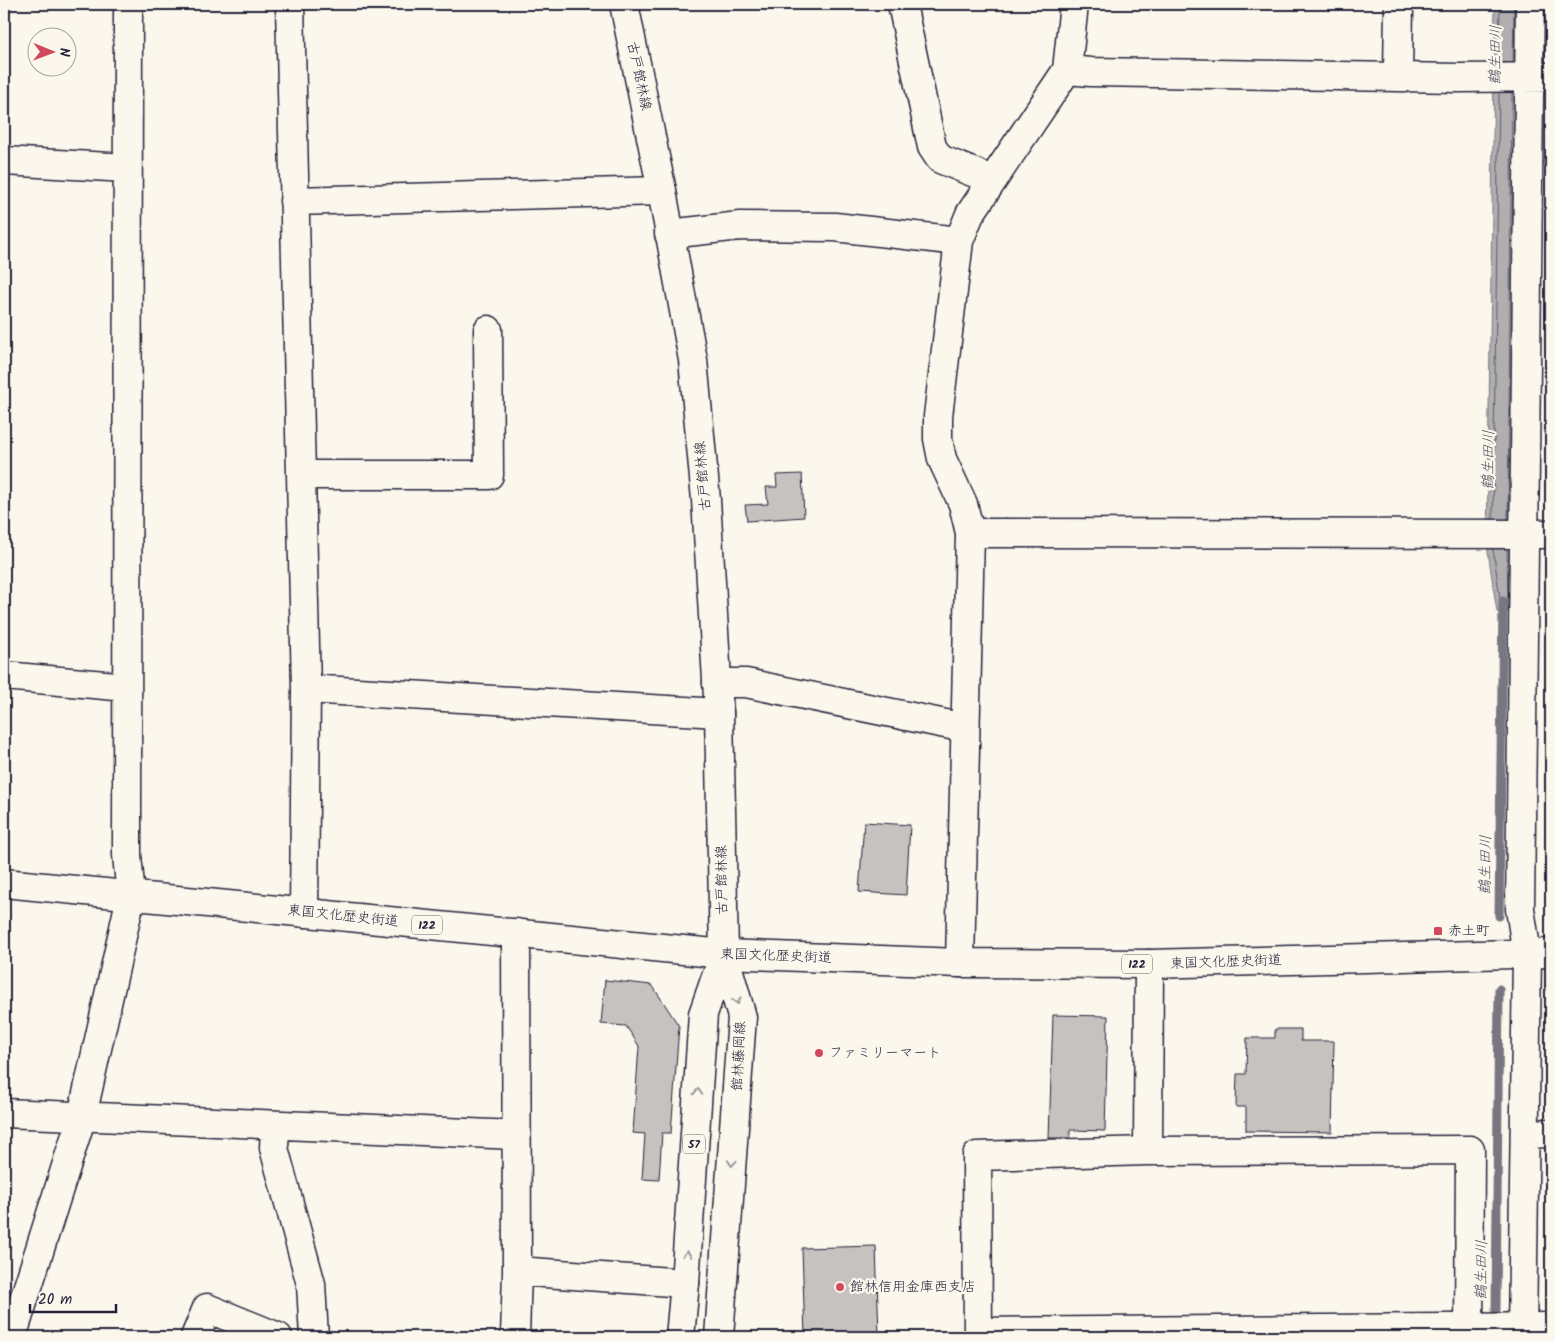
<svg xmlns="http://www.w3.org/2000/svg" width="1555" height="1341" font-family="Kalam,'Klee One',sans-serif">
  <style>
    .water { fill: #b1aeb0; stroke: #787681 }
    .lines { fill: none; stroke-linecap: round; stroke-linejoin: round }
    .shore { stroke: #5b5a6a; stroke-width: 1 }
    .stream { stroke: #787681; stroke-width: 9 }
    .building { fill: #c6c2c0; stroke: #22223b }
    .minor-casing { stroke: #22223b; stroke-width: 31 }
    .major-casing { stroke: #22223b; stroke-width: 31 }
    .highway-casing { stroke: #22223b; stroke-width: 31 }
    .minor { stroke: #fbf7ec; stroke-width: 28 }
    .major { stroke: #fbf7ec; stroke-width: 28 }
    .highway { stroke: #fbf7ec; stroke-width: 28 }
    .oneway { stroke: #99979c }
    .poi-dot { fill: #d1495b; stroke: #fbf7ec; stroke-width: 2 }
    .labels { text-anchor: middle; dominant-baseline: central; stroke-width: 4.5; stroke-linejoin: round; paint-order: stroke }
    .shield { fill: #fbf7ec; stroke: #636270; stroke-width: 1 }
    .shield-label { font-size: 12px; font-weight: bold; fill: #22223b }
    .street-label { font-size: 14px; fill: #22223b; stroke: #fbf7ec }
    .poi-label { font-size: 14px; fill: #22223b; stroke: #fbf7ec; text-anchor: start }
    .water-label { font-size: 15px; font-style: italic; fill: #545364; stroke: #fbf7ec }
  </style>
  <rect width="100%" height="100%" fill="#fbf7ec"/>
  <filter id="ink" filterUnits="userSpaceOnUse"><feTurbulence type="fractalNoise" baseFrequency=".02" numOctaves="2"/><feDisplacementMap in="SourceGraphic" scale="10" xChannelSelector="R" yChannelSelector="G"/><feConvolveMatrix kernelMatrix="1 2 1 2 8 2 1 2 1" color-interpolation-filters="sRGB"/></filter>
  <g filter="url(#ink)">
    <path class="water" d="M 1495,4 L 1518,4 L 1513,610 L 1504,613 L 1497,612 L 1487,545 Z"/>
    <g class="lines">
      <path class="shore" d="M 1513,62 L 1514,4
        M 1499,63 L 1500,4
        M 1493,519 L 1499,93
        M 1508,519 L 1512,92
        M 1493,549 L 1501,605 L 1503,608 L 1508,605 L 1507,549"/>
      <path class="stream" d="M 1499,916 L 1503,601
        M 1496,1311 L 1499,989"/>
    </g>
    <path class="building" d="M 802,474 L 804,517 L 747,521 L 745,505 L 768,504 L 766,487 L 777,487 L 776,475 Z
      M 864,822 L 910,825 L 906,895 L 859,892 Z
      M 605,980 L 652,985 L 679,1026 L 671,1133 L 662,1133 L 659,1180 L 642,1179 L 645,1134 L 633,1133 L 639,1046 L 626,1026 L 601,1024 Z
      M 1053,1015 L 1108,1016 L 1105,1131 L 1070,1130 L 1070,1138 L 1049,1138 Z
      M 1275,1029 L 1301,1029 L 1301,1041 L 1334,1041 L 1332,1132 L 1246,1131 L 1246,1107 L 1236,1107 L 1237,1074 L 1246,1074 L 1247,1038 L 1275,1038 Z
      M 876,1246 L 879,1335 L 805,1337 L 802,1248 Z"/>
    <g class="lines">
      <g class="minor-casing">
        <path id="minor" d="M 290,4 L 306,689 L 304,913
          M 902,4 L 932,147 L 940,159 L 992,180
          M 1067,70 L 1091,72 L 1459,78 L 1551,77
          M 1398,76 L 1399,4
          M 4,161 L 127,168
          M 294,201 L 662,191
          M 669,234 L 740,226 L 835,227 L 959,241
          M 301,475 L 489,475 L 488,330
          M 970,533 L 1551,534
          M 4,676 L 127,687
          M 717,683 L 746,683 L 965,728
          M 306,689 L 719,713
          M 960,963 L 970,533 L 963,504 L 942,459 L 938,439 L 938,416 L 959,241 L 970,214 L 1067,70 L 1074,4
          M 4,1113 L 516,1135
          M 275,1125 L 274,1148 L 311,1284 L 314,1337
          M 1525,1134 L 1551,1133
          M 1148,1151 L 1149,964
          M 517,1271 L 685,1283
          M 978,1332 L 1551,1327
          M 12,1337 L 82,1116 L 131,896 L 127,855 L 128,4
          M 195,1337 L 207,1308 L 278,1337
          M 515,1337 L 517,1271 L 516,933
          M 978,1337 L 977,1156 L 1148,1151 L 1470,1150 L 1469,1337
          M 1522,1337 L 1527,954 L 1520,909 L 1530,4"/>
      </g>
      <g class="major-casing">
        <path id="major" d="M 624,4 L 662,191 L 693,360 L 706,500 L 719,713 L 724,954 L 742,1017 L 719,1337
          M 680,1337 L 685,1283 L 703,1014 L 724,954"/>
      </g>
      <g class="highway-casing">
        <path id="highway" d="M 4,883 L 724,954 L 960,963 L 1149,964 L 1551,953"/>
      </g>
      <use href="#minor" class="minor"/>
      <use href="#major" class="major"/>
      <use href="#highway" class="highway"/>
    </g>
    <defs><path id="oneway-chevron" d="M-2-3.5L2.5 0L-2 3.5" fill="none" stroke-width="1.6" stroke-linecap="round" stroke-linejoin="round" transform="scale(1.25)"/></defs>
    <g class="oneway">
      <use href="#oneway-chevron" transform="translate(737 1001) rotate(74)"/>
      <use href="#oneway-chevron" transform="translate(698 1092) rotate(-86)"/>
      <use href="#oneway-chevron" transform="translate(732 1163) rotate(94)"/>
      <use href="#oneway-chevron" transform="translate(687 1254) rotate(-86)"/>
    </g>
  </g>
  <g class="poi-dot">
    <rect x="1433" y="926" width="10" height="10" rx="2.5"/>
    <circle cx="819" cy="1053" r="5"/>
    <circle cx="840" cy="1287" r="5"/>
  </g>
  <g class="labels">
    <g class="shield">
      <rect x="412" y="915.5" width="30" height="19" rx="4"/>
      <rect x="1122" y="954.5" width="30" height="19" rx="4"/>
      <rect x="683" y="1134.5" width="22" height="19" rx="4"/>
    </g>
    <g class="shield-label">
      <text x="427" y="925">122</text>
      <text x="1137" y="964">122</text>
      <text x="694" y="1144">57</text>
    </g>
    <g class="street-label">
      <text transform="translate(639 76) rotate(78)">古戸館林線</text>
      <text transform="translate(703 476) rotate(-95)">古戸館林線</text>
      <text transform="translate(722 880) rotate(-91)">古戸館林線</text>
      <text transform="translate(343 916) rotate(6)">東国文化歴史街道</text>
      <text transform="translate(776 956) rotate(2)">東国文化歴史街道</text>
      <text transform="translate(1226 962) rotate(-2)">東国文化歴史街道</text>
      <text transform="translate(739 1056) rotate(-87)">館林藤岡線</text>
    </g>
    <g class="poi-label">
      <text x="1448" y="931">赤土町</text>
      <text x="829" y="1053">ファミリーマート</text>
      <text x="850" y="1287">館林信用金庫西支店</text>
    </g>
    <g class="water-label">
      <text transform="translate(1496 55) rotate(-89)">鶴生田川</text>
      <text transform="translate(1489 460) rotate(-89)">鶴生田川</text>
      <text transform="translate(1486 865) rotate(-89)">鶴生田川</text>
      <text transform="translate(1482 1270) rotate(-89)">鶴生田川</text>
    </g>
  </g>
  <rect width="1555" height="1341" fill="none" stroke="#fbf7ec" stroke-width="20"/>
  <rect x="10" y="10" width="1535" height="1321" fill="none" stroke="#22223b" stroke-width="2" filter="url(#ink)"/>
  <g transform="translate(52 52) rotate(91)"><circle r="24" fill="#fbf7ec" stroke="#a4a2a5"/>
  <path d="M0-4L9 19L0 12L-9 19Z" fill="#d1495b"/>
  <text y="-8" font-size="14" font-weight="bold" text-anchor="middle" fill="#22223b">N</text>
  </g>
  <path d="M30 1304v8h86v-8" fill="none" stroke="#22223b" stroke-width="2.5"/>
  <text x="38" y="1304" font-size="15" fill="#22223b" stroke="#fbf7ec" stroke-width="4" paint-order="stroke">20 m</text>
</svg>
